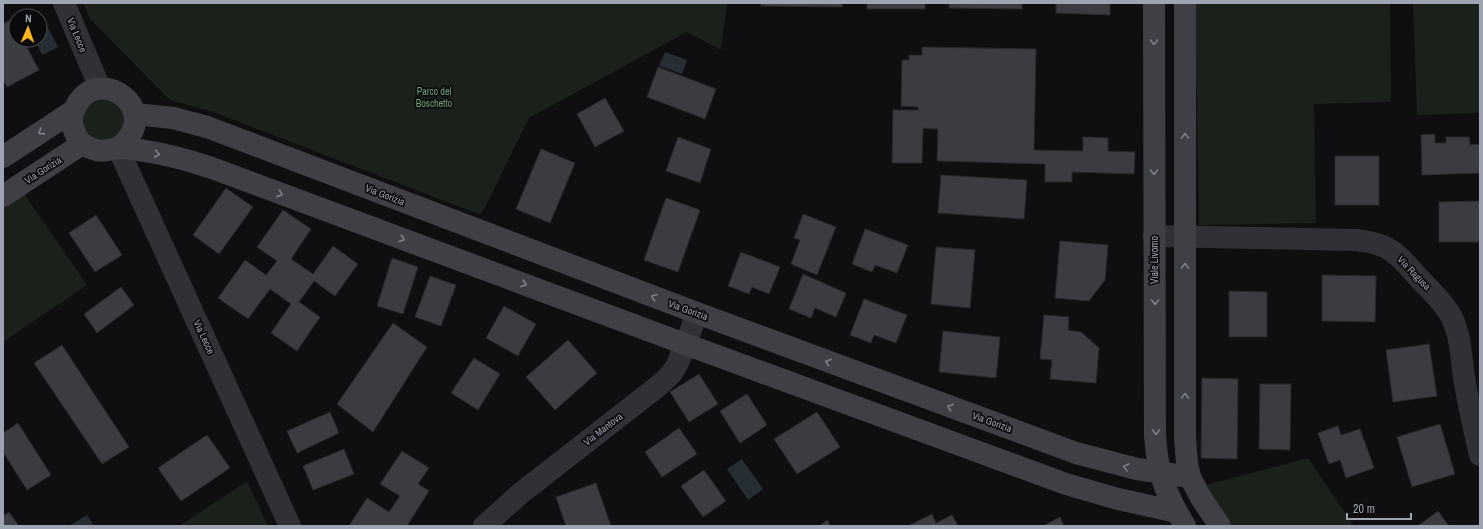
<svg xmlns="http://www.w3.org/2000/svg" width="1483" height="529" font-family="'Archivo Narrow',sans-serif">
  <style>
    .green { fill: #19211a }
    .water { fill: #252e35 }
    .building { fill: #3b3c41; stroke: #29292d }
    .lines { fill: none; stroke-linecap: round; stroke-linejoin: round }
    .street { stroke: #303136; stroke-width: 22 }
    .secondary { stroke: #3e4046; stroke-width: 22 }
    .oneway { stroke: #7d818d }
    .labels { text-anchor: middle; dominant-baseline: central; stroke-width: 3.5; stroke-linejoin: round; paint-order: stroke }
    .street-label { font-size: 10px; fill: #9fa4b3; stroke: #0a0a0c }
    .park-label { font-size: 10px; fill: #73a177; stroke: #0a0a0c }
  </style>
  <rect width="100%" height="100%" fill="#0f0f11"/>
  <path class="green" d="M 83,3 L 727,3 L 721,50 L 687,32 L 529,118 L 481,215 L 213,112 L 170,100 L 90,19 Z
    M 1195,3 L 1390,3 L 1391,102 L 1314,104 L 1316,223 L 1199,225 Z
    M 1413,3 L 1480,3 L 1480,113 L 1417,115 Z
    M 100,95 L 126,108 L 122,138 L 92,142 L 78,116 Z
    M 23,192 L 87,285 L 3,342 L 3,206 Z
    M 1308,458 L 1354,526 L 1233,526 L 1205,485 Z
    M 247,481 L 268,526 L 179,526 Z"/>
  <path class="water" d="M 41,14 L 58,47 L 42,55 L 35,40 L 40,40 L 40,16 L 38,16 Z
    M 665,52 L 687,60 L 682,74 L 659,66 Z
    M 742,459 L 763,489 L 748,500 L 727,469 Z
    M 87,515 L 94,526 L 69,526 Z"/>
  <path class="building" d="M 761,3 L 842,3 L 842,7 L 761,6 Z
    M 867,3 L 925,3 L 925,9 L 867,9 Z
    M 949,3 L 1022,3 L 1022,9 L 949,8 Z
    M 1056,3 L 1110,3 L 1110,15 L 1056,13 Z
    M 12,19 L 16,27 L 16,40 L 23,40 L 39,70 L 7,87 L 3,80 L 3,24 Z
    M 922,47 L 1036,49 L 1034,150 L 1083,151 L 1083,137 L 1108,138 L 1108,151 L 1135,152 L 1134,174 L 1072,172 L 1072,182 L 1045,182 L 1045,164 L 937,161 L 938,129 L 923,128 L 922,163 L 892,163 L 893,110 L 918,110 L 918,107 L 901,106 L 902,60 L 909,60 L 909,55 L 922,55 Z
    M 658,67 L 716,89 L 705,119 L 647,97 Z
    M 605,98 L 624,131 L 595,147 L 577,114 Z
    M 1435,134 L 1435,143 L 1446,143 L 1446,137 L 1469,137 L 1470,145 L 1480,144 L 1480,173 L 1422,175 L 1421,135 Z
    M 678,137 L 711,149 L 700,183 L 666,171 Z
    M 541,149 L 575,163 L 550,223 L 516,209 Z
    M 1335,156 L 1379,156 L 1379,205 L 1335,205 Z
    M 941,175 L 1027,180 L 1024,219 L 938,213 Z
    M 226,188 L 253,207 L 219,254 L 193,235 Z
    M 666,198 L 700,210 L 678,272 L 644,260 Z
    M 1480,201 L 1480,242 L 1439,242 L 1439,202 Z
    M 283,210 L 311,229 L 291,259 L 313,274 L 333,246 L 358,264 L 335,296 L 314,281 L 299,302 L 320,317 L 297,351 L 271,333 L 291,304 L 270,289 L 248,319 L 218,298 L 245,260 L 266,275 L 277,261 L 257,247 Z
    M 803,214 L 836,227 L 817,275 L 791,264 L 800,240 L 794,238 Z
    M 96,215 L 122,255 L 95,272 L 69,233 Z
    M 865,229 L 908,245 L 897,273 L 875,265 L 872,272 L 852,264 Z
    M 1060,241 L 1108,245 L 1105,280 L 1089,301 L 1055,298 Z
    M 936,247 L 975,250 L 970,308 L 931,304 Z
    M 741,252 L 780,267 L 769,294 L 752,287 L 749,294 L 728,286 Z
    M 392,258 L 418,267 L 403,314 L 377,306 Z
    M 803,274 L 846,293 L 836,317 L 815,308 L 811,318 L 789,309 Z
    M 1322,275 L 1376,276 L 1375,322 L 1322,321 Z
    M 430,276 L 456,285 L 441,326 L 415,317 Z
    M 121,287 L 134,305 L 97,333 L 84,314 Z
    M 1229,291 L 1267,292 L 1267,337 L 1229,337 Z
    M 864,299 L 907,315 L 896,343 L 874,335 L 871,343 L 850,335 Z
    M 504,306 L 536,324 L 518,356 L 486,338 Z
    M 1044,315 L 1069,317 L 1068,330 L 1081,332 L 1099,348 L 1096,383 L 1050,379 L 1052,360 L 1040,359 Z
    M 393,323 L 427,347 L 373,432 L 337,404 Z
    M 943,331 L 1000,337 L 996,378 L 939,372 Z
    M 568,340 L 597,373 L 555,410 L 526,377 Z
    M 1429,344 L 1437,396 L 1393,402 L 1386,350 Z
    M 62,345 L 129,447 L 102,464 L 34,363 Z
    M 474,358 L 500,374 L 478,410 L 451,393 Z
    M 699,374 L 718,404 L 689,422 L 670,392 Z
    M 1202,378 L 1238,379 L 1237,459 L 1201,458 Z
    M 1260,384 L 1291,384 L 1290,450 L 1259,449 Z
    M 747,394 L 767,425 L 740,443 L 720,411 Z
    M 330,412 L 339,433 L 297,453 L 287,431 Z
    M 817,412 L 840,447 L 797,474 L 774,439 Z
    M 18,423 L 51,475 L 27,490 L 3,452 L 3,433 Z
    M 1440,424 L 1455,474 L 1412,487 L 1397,437 Z
    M 1338,426 L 1341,435 L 1360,429 L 1374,468 L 1346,478 L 1340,460 L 1329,464 L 1318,433 Z
    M 679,428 L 697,454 L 662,477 L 645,452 Z
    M 207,435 L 230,468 L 181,501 L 158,468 Z
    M 344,449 L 354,474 L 313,490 L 303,466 Z
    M 402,451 L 429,468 L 418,484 L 429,491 L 407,526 L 349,526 L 367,498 L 389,512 L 400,496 L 380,484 Z
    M 704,470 L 726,501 L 703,517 L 681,486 Z
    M 596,483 L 611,526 L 566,526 L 556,497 Z
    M 1438,511 L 1449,526 L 1418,526 Z
    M 9,512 L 19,526 L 3,526 L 3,516 Z
    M 932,514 L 936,523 L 952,515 L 958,526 L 908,526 Z
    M 1060,517 L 1064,526 L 1043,526 Z
    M 827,520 L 831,526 L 819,526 Z"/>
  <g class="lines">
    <path class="street" d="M 64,3 L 100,88
      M 118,148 L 290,526
      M 1154,236 L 1357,240 C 1389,244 1396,252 1417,276 C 1429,289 1444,302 1452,318 C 1461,336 1461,358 1464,377 C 1468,403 1474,429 1480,455
      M 484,526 L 521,493 L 657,387 C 662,383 667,378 671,374 C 682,360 690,331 697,313"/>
    <path class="secondary" d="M 1154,3 L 1155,435 C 1157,466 1162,485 1177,512
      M 1185,3 L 1185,438 L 1187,463 L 1190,477
      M 135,114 L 173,118 L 207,127 L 697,313 L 1076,453 L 1137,469 L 1190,477 L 1201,498 L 1220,526
      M 118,148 C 167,111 97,60 75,108 C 70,117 72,128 77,137 C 81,144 88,148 96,150 C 106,153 112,148 120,148 C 151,150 182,158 212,168 L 685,344 L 1066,484 L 1118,499 L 1177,512 L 1185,526
      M 3,157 L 73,111
      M 3,196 L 82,144"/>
  </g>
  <defs><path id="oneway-chevron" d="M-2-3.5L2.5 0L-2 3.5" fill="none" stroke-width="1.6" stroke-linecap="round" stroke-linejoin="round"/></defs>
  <g class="oneway">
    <use href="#oneway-chevron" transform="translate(1154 42) rotate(90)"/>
    <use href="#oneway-chevron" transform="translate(41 132) rotate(147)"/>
    <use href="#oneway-chevron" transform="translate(1185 136) rotate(-90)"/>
    <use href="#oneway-chevron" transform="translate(157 154) rotate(10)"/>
    <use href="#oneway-chevron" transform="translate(1154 172) rotate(90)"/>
    <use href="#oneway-chevron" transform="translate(280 194) rotate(20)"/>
    <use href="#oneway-chevron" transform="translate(402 239) rotate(20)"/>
    <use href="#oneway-chevron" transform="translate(1185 266) rotate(-90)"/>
    <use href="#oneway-chevron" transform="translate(524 284) rotate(20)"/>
    <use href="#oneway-chevron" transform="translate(654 297) rotate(-159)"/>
    <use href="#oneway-chevron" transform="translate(1155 302) rotate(90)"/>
    <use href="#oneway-chevron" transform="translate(828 362) rotate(-160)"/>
    <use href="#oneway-chevron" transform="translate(1185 396) rotate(-90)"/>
    <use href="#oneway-chevron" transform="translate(950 407) rotate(-160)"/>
    <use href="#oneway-chevron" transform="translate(1156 432) rotate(89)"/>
    <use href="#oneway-chevron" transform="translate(1126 467) rotate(-166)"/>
  </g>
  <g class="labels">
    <g class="street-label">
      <text transform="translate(77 35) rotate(68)">Via Lecce</text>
      <text transform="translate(43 170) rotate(-33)">Via Gorizia</text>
      <text transform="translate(385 195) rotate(21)">Via Gorizia</text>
      <text transform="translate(1154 260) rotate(-90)">Viale Livorno</text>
      <text transform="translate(1414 273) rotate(46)">Via Ragusa</text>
      <text transform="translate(688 310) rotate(20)">Via Gorizia</text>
      <text transform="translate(204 337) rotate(65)">Via Lecce</text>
      <text transform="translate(992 422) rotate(20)">Via Gorizia</text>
      <text transform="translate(603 429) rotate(-38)">Via Mantova</text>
    </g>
    <g class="park-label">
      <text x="434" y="91">Parco del<tspan x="434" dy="12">Boschetto</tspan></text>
    </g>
  </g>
  <rect width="1483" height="529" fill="none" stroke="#9fa4b3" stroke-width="8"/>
  <g transform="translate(28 28) rotate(2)"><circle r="19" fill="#0a0a0c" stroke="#46484f"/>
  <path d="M0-3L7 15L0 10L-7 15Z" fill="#ffb719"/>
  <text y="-6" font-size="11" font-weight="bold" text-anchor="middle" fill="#9fa4b3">N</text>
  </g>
  <path d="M1347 513v6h64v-6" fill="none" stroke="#9fa4b3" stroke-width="2"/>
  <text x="1353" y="513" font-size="12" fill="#9fa4b3" stroke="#0a0a0c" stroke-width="3" paint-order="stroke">20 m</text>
</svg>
